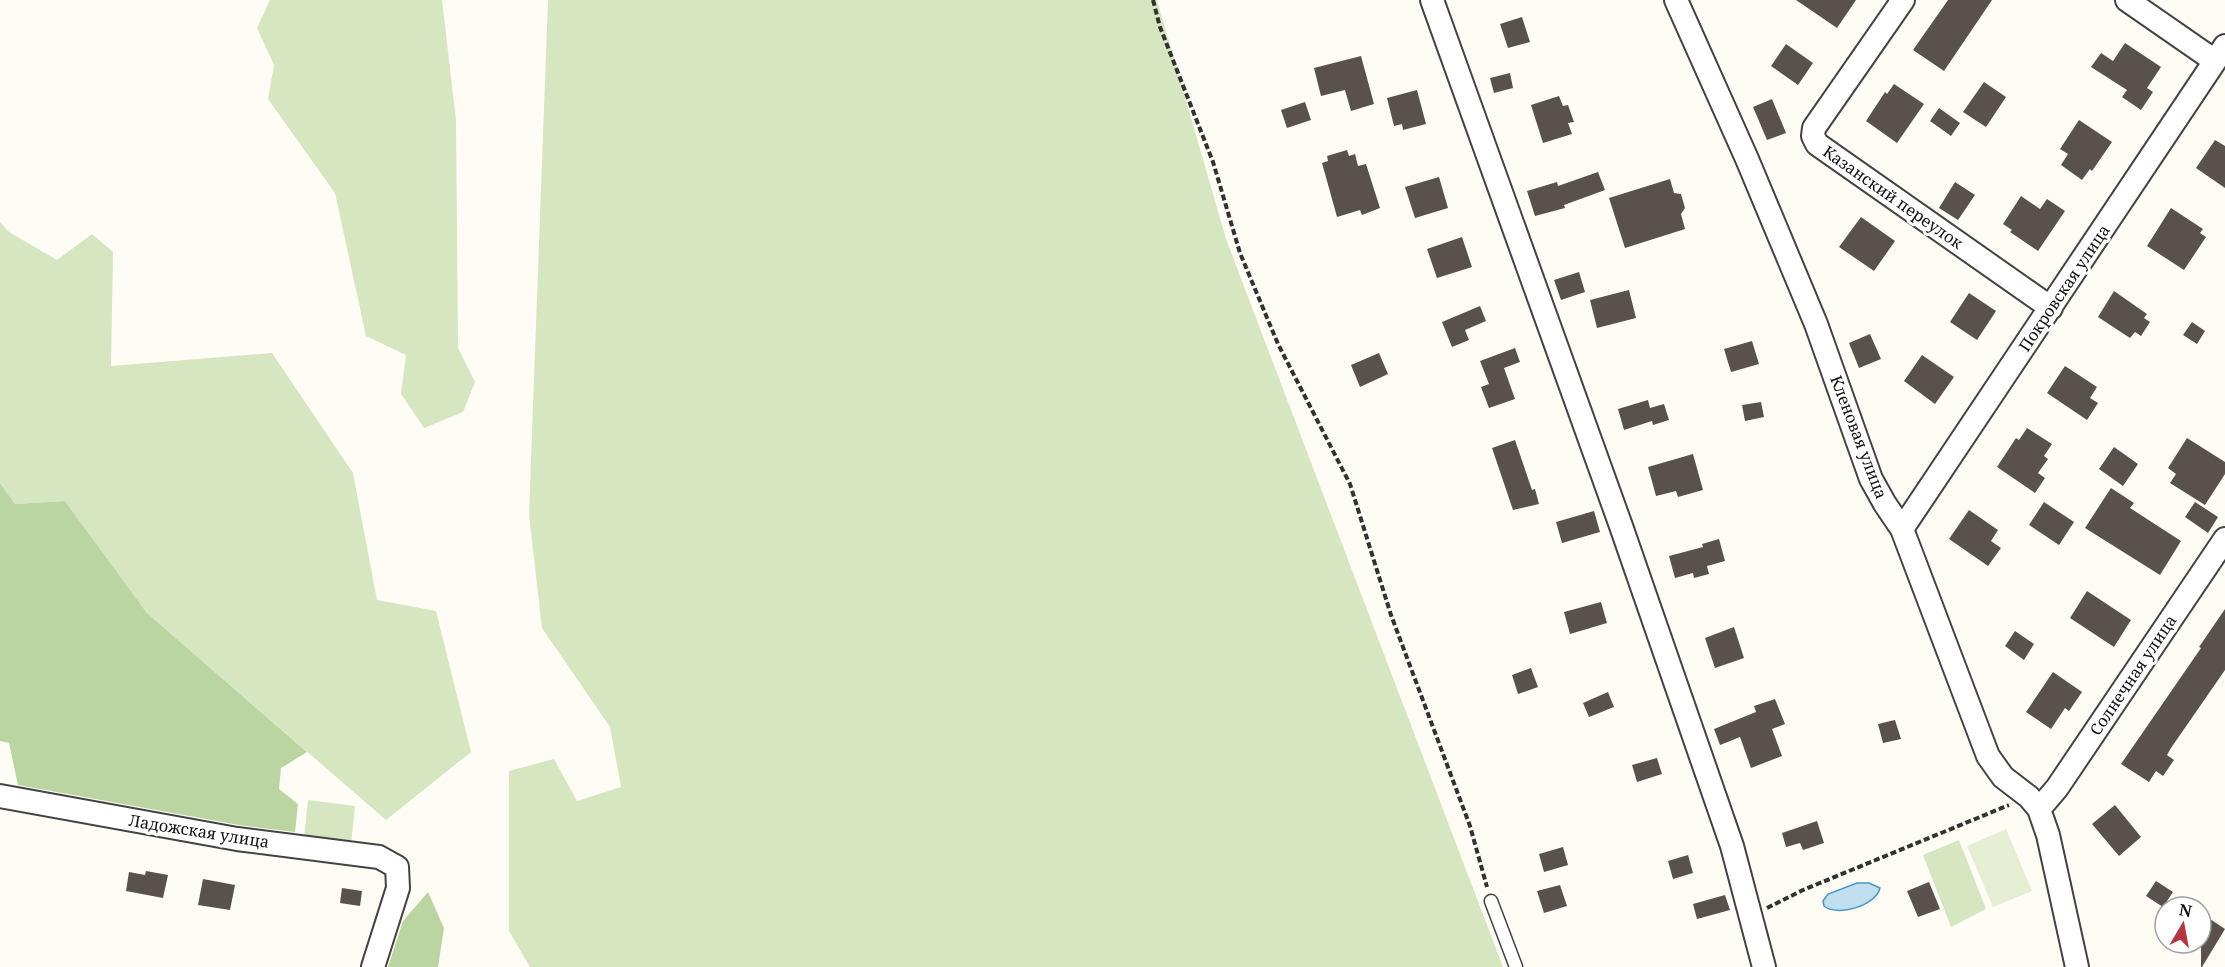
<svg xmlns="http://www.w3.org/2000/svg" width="2225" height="967" font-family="'Noto Serif',serif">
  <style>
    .green { fill: #d5e6c1 }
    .forest { fill: #bbd5a2 }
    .pitch { fill: #e5eed2 }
    .water { fill: #bfdff0; stroke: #4e96bf; stroke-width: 1.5 }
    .building { fill: #58514e }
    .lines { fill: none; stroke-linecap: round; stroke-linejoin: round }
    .service-casing { stroke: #434343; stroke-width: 15 }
    .minor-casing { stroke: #434343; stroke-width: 26 }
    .path { stroke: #323232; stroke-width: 4; stroke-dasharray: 6 3; stroke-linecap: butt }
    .service { stroke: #fff; stroke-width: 12 }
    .minor { stroke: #fff; stroke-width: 22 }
    .labels { text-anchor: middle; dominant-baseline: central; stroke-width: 6; stroke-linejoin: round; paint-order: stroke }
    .street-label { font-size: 16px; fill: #101010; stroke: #fff }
  </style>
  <rect width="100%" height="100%" fill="#fefcf5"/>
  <path class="green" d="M 270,0 L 442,0 L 456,120 L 458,348 L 475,382 L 463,412 L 424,428 L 401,394 L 406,355 L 366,336 L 335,193 L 268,99 L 274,65 L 257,28 Z
    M 548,0 L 1157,0 L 1226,239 L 1503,967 L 530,967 L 509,931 L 509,771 L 554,759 L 577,801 L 621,787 L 610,727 L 542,628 L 529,515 Z
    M 0,222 L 9,232 L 57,260 L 92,234 L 113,252 L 111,366 L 272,353 L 353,473 L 377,600 L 436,611 L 471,752 L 386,820 L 147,613 L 65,501 L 15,504 L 0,483 Z
    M 308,800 L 355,806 L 351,844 L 304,838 Z
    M 1959,840 L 1986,909 L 1951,927 L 1923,855 Z"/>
  <path class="forest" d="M 0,483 L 15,504 L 65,501 L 147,613 L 307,752 L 281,768 L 279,789 L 298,804 L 295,832 L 239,825 L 18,785 L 9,743 L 0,741 Z
    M 428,892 L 444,928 L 438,967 L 388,967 L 403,921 Z"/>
  <path class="pitch" d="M 2006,829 L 2032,891 L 1993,907 L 1967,846 Z"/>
  <path class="water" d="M 1857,883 L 1869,883 L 1880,888 C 1876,906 1837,917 1824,906 L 1823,901 L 1828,894 Z"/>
  <path class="building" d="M 1796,0 L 1856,0 L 1837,28 Z
    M 1948,0 L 1992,0 L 1944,71 L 1913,50 Z
    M 1522,17 L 1530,42 L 1508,48 L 1500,24 Z
    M 2125,43 L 2161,67 L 2147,88 L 2153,92 L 2141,110 L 2122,97 L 2127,90 L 2091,67 L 2101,53 L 2113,61 Z
    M 1786,44 L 1813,63 L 1798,85 L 1771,66 Z
    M 1361,56 L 1374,104 L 1351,111 L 1345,90 L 1321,96 L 1314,68 Z
    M 1510,73 L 1513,88 L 1494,93 L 1490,78 Z
    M 1984,82 L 2006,97 L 1986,127 L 1963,112 Z
    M 1894,84 L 1924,104 L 1897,143 L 1866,121 L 1885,92 L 1887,94 Z
    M 1417,90 L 1426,124 L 1403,130 L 1402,124 L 1394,126 L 1387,98 Z
    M 1559,96 L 1563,106 L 1568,105 L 1574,122 L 1568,123 L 1572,134 L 1543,143 L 1531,105 Z
    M 1772,99 L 1786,133 L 1767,140 L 1753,107 Z
    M 1305,102 L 1311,120 L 1287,128 L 1281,110 Z
    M 1939,108 L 1960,123 L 1951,136 L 1930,121 Z
    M 2079,120 L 2112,142 L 2092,171 L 2090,169 L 2082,180 L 2061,165 L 2068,154 L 2060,149 Z
    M 2215,140 L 2225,146 L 2225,188 L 2196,168 Z
    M 1347,150 L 1349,156 L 1355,154 L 1358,166 L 1366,164 L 1380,208 L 1362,215 L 1360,210 L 1337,217 L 1322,163 L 1328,161 L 1327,156 Z
    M 1598,172 L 1605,190 L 1564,205 L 1565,208 L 1535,216 L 1527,191 L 1557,182 L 1558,186 Z
    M 1439,177 L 1448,208 L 1415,218 L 1405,187 Z
    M 1670,179 L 1674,193 L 1681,194 L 1685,208 L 1681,214 L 1685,229 L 1625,248 L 1609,198 Z
    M 1955,182 L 1975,195 L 1958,220 L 1939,208 Z
    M 2021,196 L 2040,209 L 2047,199 L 2065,211 L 2038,251 L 2010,232 L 2012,230 L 2003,224 Z
    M 2171,208 L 2203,229 L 2200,233 L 2206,237 L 2184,270 L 2147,246 Z
    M 1861,217 L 1895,241 L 1874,271 L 1839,247 Z
    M 1462,237 L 1472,267 L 1437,278 L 1427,249 Z
    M 1579,272 L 1585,292 L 1561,300 L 1554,280 Z
    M 1629,290 L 1636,318 L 1597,328 L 1590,300 Z
    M 2114,291 L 2147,314 L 2144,318 L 2150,322 L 2141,336 L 2135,332 L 2130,338 L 2098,317 Z
    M 1969,293 L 1996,311 L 1977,340 L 1950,322 Z
    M 1480,306 L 1486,321 L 1465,330 L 1469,340 L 1452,347 L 1442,322 Z
    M 2192,322 L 2205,331 L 2197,344 L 2183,335 Z
    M 1870,334 L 1881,359 L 1859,368 L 1849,343 Z
    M 1752,341 L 1759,364 L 1731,372 L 1724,349 Z
    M 1515,348 L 1520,362 L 1504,368 L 1515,399 L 1489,408 L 1481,387 L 1489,384 L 1480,361 Z
    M 1379,353 L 1388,374 L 1360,387 L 1351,365 Z
    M 1922,355 L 1954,377 L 1935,404 L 1904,381 Z
    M 2065,366 L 2097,387 L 2090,398 L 2098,403 L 2087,420 L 2047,393 Z
    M 1648,400 L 1650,408 L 1664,404 L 1669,420 L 1653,425 L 1652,421 L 1624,430 L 1618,409 Z
    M 1761,402 L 1764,417 L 1745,421 L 1742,405 Z
    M 2027,428 L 2052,444 L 2044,456 L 2048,459 L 2038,473 L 2045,478 L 2035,493 L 1997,467 L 2016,438 L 2019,440 Z
    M 2187,438 L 2225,462 L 2225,474 L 2205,505 L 2170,483 L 2176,474 L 2168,468 Z
    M 1515,440 L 1532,490 L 1535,489 L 1539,504 L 1513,510 L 1492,448 Z
    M 2114,447 L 2138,464 L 2123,486 L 2099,469 Z
    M 1693,454 L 1703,490 L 1678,497 L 1676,491 L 1656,496 L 1648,467 Z
    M 2111,488 L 2134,503 L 2130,508 L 2181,541 L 2160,575 L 2085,528 Z
    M 2044,502 L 2074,522 L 2059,545 L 2029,525 Z
    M 2195,502 L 2218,517 L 2208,533 L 2185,517 Z
    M 1969,510 L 1998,530 L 1991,541 L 2001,548 L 1988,566 L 1949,539 Z
    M 1594,511 L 1600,532 L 1562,543 L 1556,522 Z
    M 1719,539 L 1725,561 L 1707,566 L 1709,574 L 1694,578 L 1693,573 L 1675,578 L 1669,556 L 1703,547 L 1702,544 Z
    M 2087,591 L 2131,620 L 2114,647 L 2070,618 Z
    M 1601,602 L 1607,623 L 1570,634 L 1564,612 Z
    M 2225,609 L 2225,670 L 2171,748 L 2167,755 L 2174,760 L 2163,776 L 2156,771 L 2149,782 L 2121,764 L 2201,648 L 2199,647 Z
    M 1734,627 L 1744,658 L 1715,668 L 1705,638 Z
    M 2015,631 L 2034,644 L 2024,660 L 2005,646 Z
    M 1531,668 L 1538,687 L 1518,694 L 1512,675 Z
    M 2053,672 L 2082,692 L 2069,711 L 2065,708 L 2051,729 L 2026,712 Z
    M 1608,692 L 1614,707 L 1589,717 L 1583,703 Z
    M 1775,699 L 1785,724 L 1772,729 L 1782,756 L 1751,768 L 1740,737 L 1720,745 L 1714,729 L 1756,712 L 1754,706 Z
    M 1895,720 L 1901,739 L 1883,743 L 1878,724 Z
    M 1657,758 L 1662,774 L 1637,782 L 1632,765 Z
    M 2115,805 L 2141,837 L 2119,856 L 2092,824 Z
    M 1817,821 L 1824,843 L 1803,850 L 1800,843 L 1786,847 L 1782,833 Z
    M 1563,847 L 1568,865 L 1544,872 L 1539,854 Z
    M 1688,855 L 1693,873 L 1673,879 L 1668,861 Z
    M 146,871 L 168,875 L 163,898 L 126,891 L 129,872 L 145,875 Z
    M 203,879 L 235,885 L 230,910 L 198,905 Z
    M 2156,881 L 2173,892 L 2163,907 L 2146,896 Z
    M 1929,882 L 1940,909 L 1918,917 L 1907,891 Z
    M 1560,885 L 1567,906 L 1544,913 L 1537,891 Z
    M 342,888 L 362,891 L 360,906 L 340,903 Z
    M 1725,895 L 1730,910 L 1697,919 L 1693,904 Z
    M 2201,913 L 2225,929 L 2202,967 L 2201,967 Z"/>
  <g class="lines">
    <g class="service-casing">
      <path id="service" d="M 1491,901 L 1516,967"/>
    </g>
    <g class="minor-casing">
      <path id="minor" d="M 1432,0 L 1621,526 L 1732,846 L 1764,967
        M 1676,0 L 1747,159 L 1816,324 L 1871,479 L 1885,504 L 1902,529 L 1988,756 L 2003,777 L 2029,797 L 2039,809 L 2048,835 L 2077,967
        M 1903,0 L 1814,128 L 1813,136 L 1817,144 L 2051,308
        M 2127,0 L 2215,61
        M 1902,529 L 2225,46
        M 0,796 L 237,839 L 379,857 L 397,867 L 398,888 L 373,967
        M 2039,809 L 2057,788 L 2225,539"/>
    </g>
    <path class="path" d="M 1153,0 L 1160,27 L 1213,162 L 1240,253 L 1278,344 L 1350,484 L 1391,615 L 1470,826 L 1487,887
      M 1767,908 L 1803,890 L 2009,805"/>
    <use href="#service" class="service"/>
    <use href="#minor" class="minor"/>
  </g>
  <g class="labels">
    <g class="street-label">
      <text transform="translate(1893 197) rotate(35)">Казанский переулок</text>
      <text transform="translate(2064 288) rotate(-56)">Покровская улица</text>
      <text transform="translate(1859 437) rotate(69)">Кленовая улица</text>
      <text transform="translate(2133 675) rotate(-56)">Солнечная улица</text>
      <text transform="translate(199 831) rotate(9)">Ладожская улица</text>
    </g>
  </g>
  <g transform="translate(2183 925) rotate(10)"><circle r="28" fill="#ffffff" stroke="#9f9f9f" stroke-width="1.5"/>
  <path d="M0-4.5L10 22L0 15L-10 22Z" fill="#b23741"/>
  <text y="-9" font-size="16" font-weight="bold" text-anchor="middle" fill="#101010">N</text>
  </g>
</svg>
